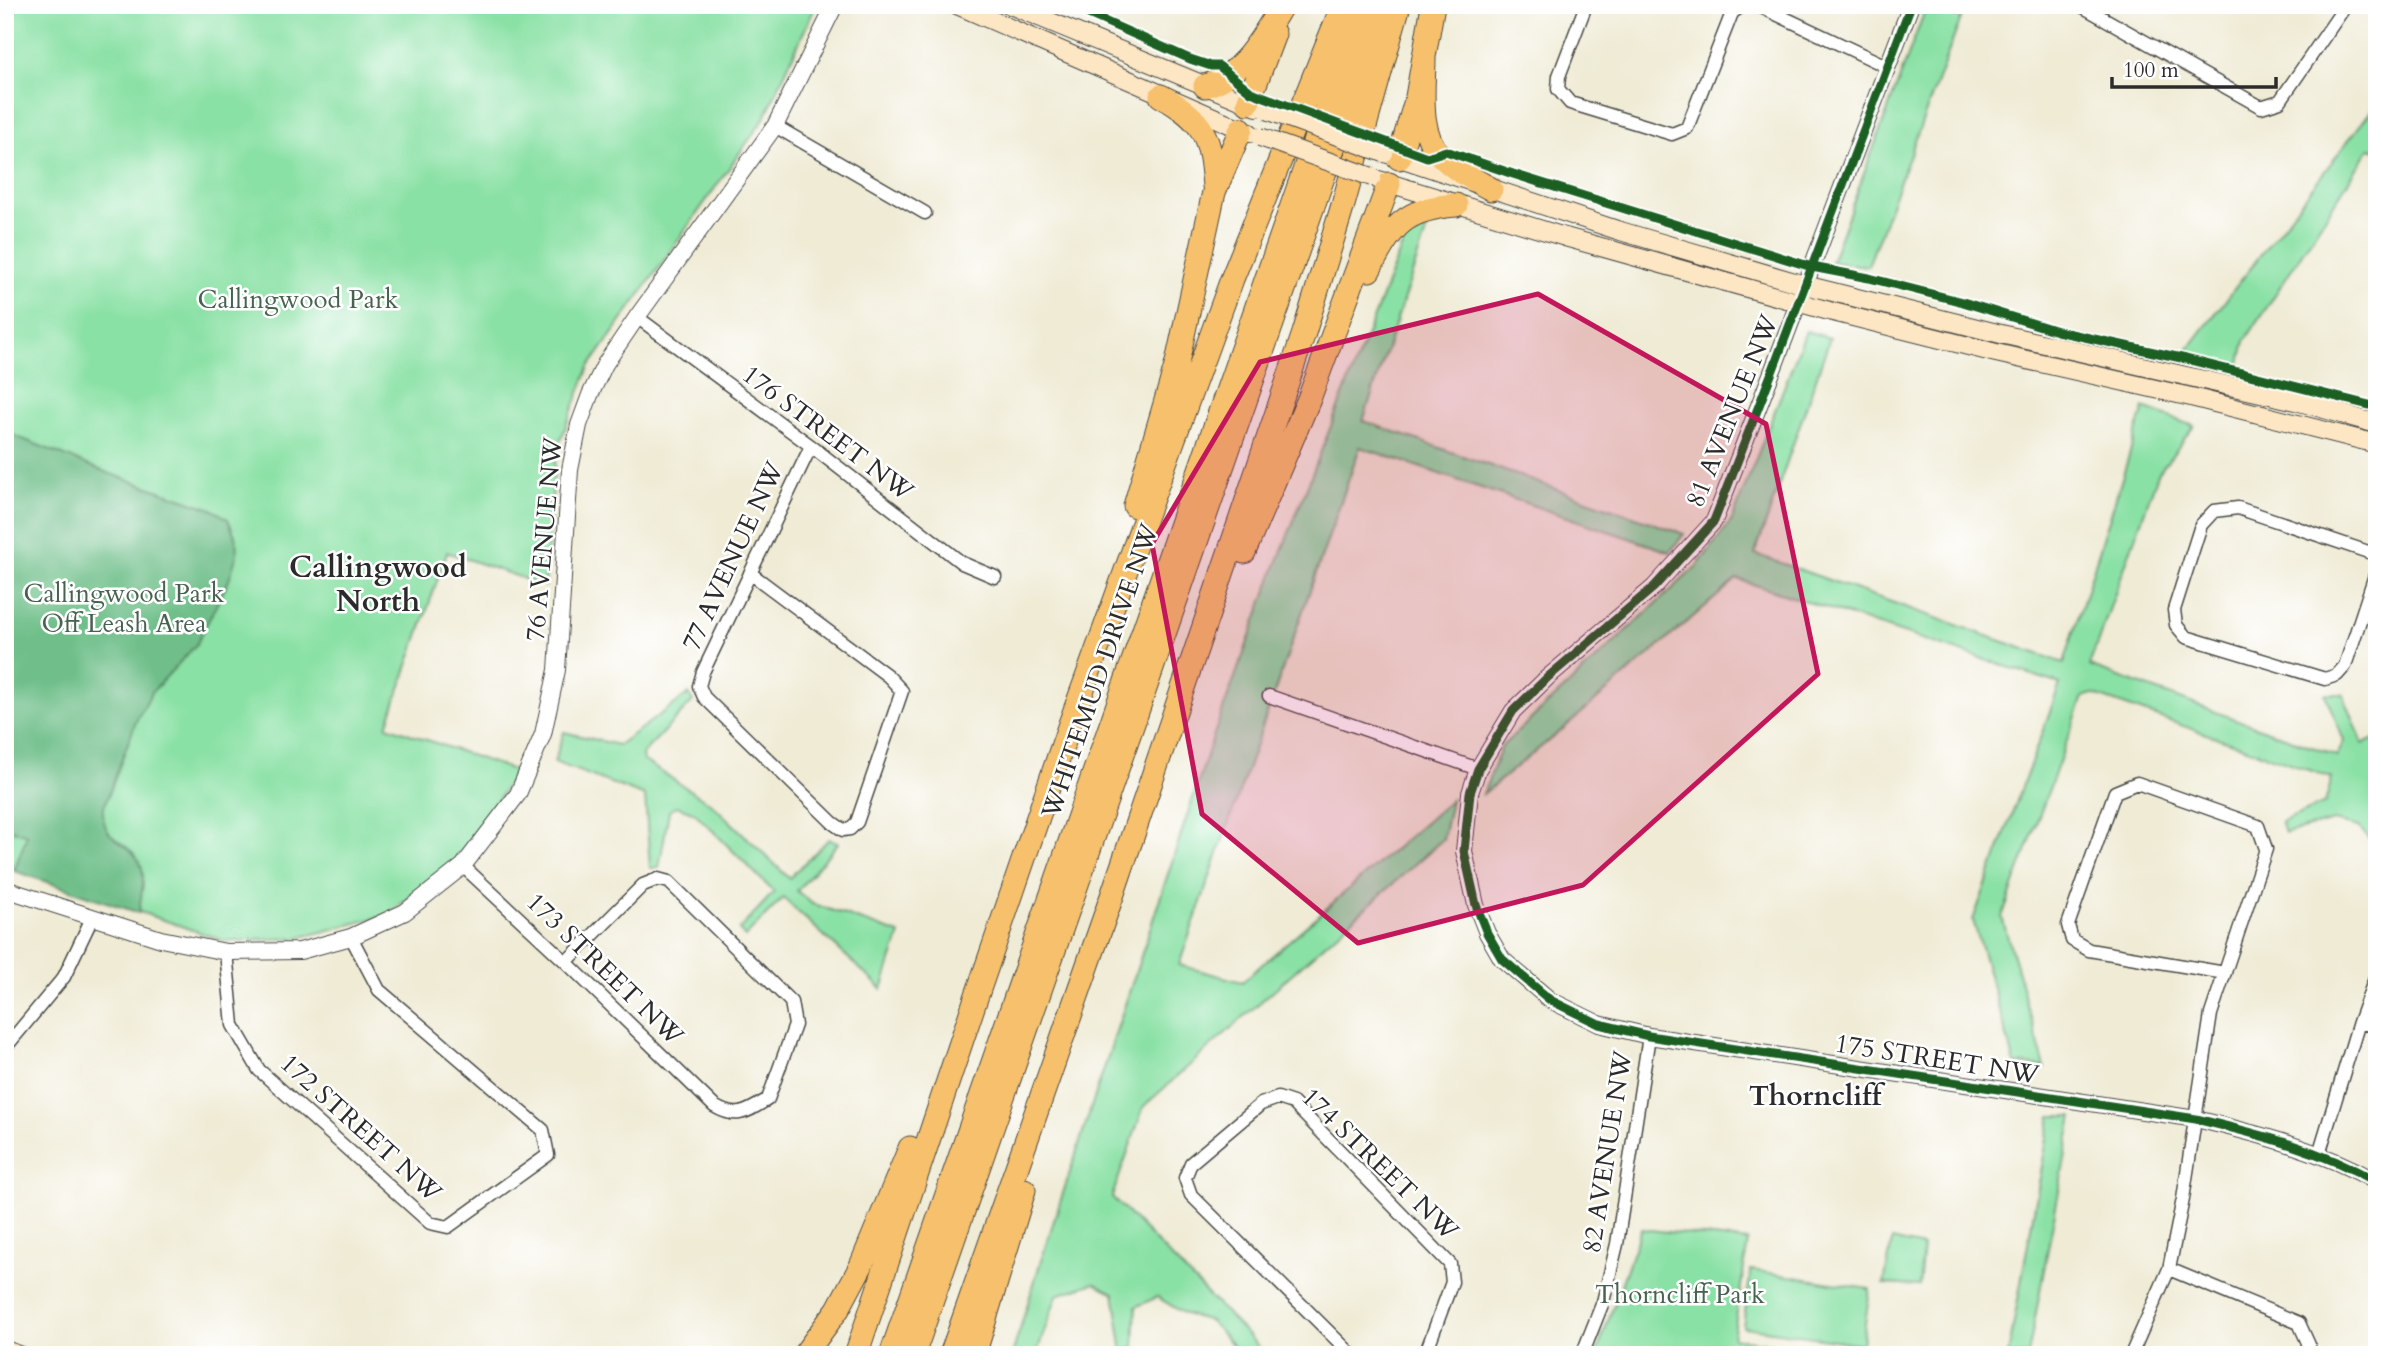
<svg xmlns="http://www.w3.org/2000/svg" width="2382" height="1360" font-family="Cardo,serif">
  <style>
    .green { fill: #8ae1a5; stroke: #5a8668; stroke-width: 2 }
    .forest { fill: #6fbf8a; stroke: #4d755a; stroke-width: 2 }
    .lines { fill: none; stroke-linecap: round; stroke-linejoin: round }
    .minor-casing { stroke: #484844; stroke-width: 15 }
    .tertiary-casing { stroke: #484844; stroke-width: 18 }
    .secondary-casing { stroke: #484844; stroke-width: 20 }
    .motorway-casing { stroke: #484844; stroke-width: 25 }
    .minor { stroke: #fff; stroke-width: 12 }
    .tertiary { stroke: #fff; stroke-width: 16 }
    .secondary { stroke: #fce6c4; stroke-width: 18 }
    .motorway { stroke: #f7c06c; stroke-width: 23 }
    .secondary-bridge-casing { stroke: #484844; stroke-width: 20; stroke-linecap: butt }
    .secondary-bridge { stroke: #fce6c4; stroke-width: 18 }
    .cycleway-casing { stroke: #fff; stroke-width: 13 }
    .cycleway { stroke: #1b5e20; stroke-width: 9 }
    .marked { fill: #c2185b; fill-opacity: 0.2; stroke: #c2185b; stroke-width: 5; stroke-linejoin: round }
    .labels { text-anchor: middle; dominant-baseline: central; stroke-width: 5; stroke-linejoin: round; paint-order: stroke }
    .park-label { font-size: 26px; fill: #486250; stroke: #fff }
    .street-label { font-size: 26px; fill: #2b2b2b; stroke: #fff }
    .neighbourhood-label { font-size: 28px; font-weight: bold; fill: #2b2b2b; stroke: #fff }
    .quarter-label { font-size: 30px; font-weight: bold; fill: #2b2b2b; stroke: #fff }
  </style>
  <rect width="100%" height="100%" fill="#fff"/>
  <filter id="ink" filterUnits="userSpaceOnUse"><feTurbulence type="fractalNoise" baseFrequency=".0143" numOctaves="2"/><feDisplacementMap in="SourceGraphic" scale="14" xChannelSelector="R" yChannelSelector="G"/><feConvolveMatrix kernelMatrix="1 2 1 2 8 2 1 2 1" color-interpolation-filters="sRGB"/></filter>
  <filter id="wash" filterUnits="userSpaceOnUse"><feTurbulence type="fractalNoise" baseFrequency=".00686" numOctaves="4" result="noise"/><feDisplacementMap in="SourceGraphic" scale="28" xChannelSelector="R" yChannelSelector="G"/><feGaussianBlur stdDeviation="1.57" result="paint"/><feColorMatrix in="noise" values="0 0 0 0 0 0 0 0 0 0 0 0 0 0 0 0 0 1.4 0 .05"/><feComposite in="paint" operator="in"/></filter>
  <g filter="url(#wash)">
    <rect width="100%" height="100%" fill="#efebd5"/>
    <path class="green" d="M 5,5 L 816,5 L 765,117 L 589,367 L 556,452 L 545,586 L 447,552 L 387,726 L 516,771 L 461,857 L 387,915 L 298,938 L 225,941 L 5,866 Z
      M 1927,5 L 1966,5 L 1868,266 L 1831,262 Z
      M 2374,107 L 2377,109 L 2377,150 L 2370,148 L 2245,341 L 2238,371 L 2186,352 Z
      M 1428,226 L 1363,421 L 1684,534 L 1670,552 L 1360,447 L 1179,965 L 1242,982 L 1451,800 L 1443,839 L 1144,1106 L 1112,1197 L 1267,1355 L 1242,1355 L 1210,1321 L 1185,1314 L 1157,1297 L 1136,1307 L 1134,1347 L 1123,1352 L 1114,1293 L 1094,1283 L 1057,1295 L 1036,1355 L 1012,1355 L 1043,1254 L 1213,737 L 1277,563 L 1409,228 Z
      M 1806,331 L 1830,338 L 1755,554 L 2064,663 L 2144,408 L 2194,426 L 2158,474 L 2089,666 L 2337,756 L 2344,741 L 2325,694 L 2343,694 L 2363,744 L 2377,738 L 2377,848 L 2359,827 L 2334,821 L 2285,833 L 2281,822 L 2325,803 L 2332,778 L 2092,694 L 2083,697 L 2002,917 L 2045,1067 L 2015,1064 L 1973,920 L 2060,684 L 1737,579 L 1563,729 L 1483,794 L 1502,746 L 1697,566 L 1732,520 Z
      M 689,694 L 693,701 L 642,754 L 643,760 L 713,805 L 789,878 L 829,839 L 838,843 L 797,891 L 811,903 L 900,934 L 882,989 L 783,898 L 745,937 L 739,930 L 774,892 L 695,813 L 677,806 L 669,811 L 659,868 L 650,868 L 645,796 L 554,762 L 564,732 L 618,745 Z
      M 2051,1116 L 2073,1116 L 2028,1355 L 2008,1355 Z
      M 1641,1229 L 1748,1241 L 1733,1338 L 1828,1353 L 1828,1355 L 1596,1355 Z
      M 1892,1240 L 1923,1247 L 1919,1286 L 1884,1284 Z
      M 1751,1270 L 1870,1289 L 1862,1344 L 1743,1327 Z"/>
    <path class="forest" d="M 5,432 L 108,473 L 212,509 L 228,519 L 236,538 L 237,554 L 229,580 L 196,645 L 152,692 L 137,719 L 103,810 C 102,844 130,840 140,863 C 147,877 140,898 139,913 L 14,871 L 27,835 L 5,827 Z"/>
  </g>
  <g filter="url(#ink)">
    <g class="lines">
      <g class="minor-casing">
        <path id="minor" d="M 1586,5 L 1559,76 L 1558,89 L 1570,103 L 1672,134 L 1687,128 L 1732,13 L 1743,5
          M 1757,5 L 1886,66
          M 2080,5 L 2261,107 L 2280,101 L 2346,5
          M 775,126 L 925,213
          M 637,317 L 811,446 L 962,563 L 995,577
          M 2377,555 L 2238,508 L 2214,511 L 2201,525 L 2174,610 L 2176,625 L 2186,637 L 2325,679 L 2337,675 L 2345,666 L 2377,569
          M 750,573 L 888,676 L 902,691 L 857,822 L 850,829 L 843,830 L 833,823 L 704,697 L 699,686 L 703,672 L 811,446
          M 1269,696 L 1478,769
          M 463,866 L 566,962 L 714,1106 C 737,1120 747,1112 768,1099 L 795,1025 L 791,1002 L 669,882 L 658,879 L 643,885 L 566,962
          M 226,952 L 233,1025 L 259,1070 L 430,1223 L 448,1227 L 548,1155 L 543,1130 L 379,990 L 351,937
          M 2359,1022 L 2377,1027
          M 5,1048 L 64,977 L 92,918
          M 2319,1154 L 2359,1022 L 2377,973
          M 2169,1269 L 2299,1323 L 2309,1345 L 2303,1355
          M 1352,1355 L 1191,1195 L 1185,1178 L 1191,1163 L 1261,1104 L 1278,1098 L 1293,1103 L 1450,1264 L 1452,1282 L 1425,1355
          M 1582,1355 L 1603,1302 L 1617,1244 L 1649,1036
          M 2131,1355 L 2169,1269 L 2183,1199 L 2211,1014 L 2266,849 L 2258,826 L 2137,783 L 2115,792 L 2068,925 L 2072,940 L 2089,950 L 2225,973"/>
      </g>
      <g class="tertiary-casing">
        <path id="tertiary" d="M 1911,5 L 1774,367 L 1714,521 L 1654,587 L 1548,677 L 1513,711 L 1478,769 L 1470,793 L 1464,851 L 1476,905 L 1487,933 L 1502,959 L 1550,1000 L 1599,1024 L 1649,1036 L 2196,1119 C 2259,1134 2321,1150 2377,1182
          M 5,889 L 161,939 L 226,952 L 300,951 L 351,937 L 405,912 L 463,866 L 518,794 L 543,734 L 557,670 L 570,470 L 579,425 L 590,395 L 605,364 L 637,317 L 775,126 L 835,5"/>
      </g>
      <g class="secondary-casing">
        <path id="secondary" d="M 957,5 L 1250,133
          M 1010,5 L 1257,107
          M 1388,154 L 1617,230 L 1805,285 L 2001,334 L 2296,401 L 2377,424
          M 1379,180 L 1565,237 L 1829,311 L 1996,353 L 2191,397 L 2377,444
          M 5,1350 L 19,1355"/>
      </g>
      <g class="motorway-casing">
        <path id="motorway" d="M 1424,58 C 1424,87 1417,133 1440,155 C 1454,170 1473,179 1491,189
          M 1205,86 C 1242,77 1263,36 1282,5
          M 1161,96 C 1205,121 1210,136 1214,186
          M 1248,103 L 1274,34
          M 1399,158 L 1417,97 L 1433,5
          M 1369,270 C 1393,225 1404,209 1456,205
          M 1135,506 L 1177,363 L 1214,192 L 1241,129
          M 1244,552 L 1309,399 L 1389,184
          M 804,1355 L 838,1309 L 861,1266 L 910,1148
          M 856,1355 L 976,998 L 1070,724 L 1232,279 L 1343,5
          M 891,1355 L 1362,5
          M 913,1355 L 1383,5
          M 951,1355 L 1112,896 L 1304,333 L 1343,205 L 1399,5
          M 974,1355 L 1024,1190"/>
      </g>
      <use href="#minor" class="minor"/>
      <use href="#tertiary" class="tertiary"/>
      <use href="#secondary" class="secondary"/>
      <use href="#motorway" class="motorway"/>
      <g class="secondary-bridge-casing">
        <path id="secondary-bridge" d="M 1267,110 L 1384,153
          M 1260,137 L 1372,177"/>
      </g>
      <use href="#secondary-bridge" class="secondary-bridge"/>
      <g class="cycleway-casing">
        <path id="cycleway" d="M 1068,5 L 1190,59 L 1211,66 L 1219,66 L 1251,92 L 1427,157 L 1446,151 L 1513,174 L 1812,267 L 1869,278 L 1963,302 L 2057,331 L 2186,359 L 2377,407
          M 1911,5 L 1774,367 L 1714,521 L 1654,587 L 1548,677 L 1513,711 L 1478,769 L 1470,793 L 1464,851 L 1476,905 L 1487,933 L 1502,959 L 1550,1000 L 1599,1024 L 1649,1036 L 2196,1119 C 2259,1134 2321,1150 2377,1182"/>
      </g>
      <use href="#cycleway" class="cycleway"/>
    </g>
  </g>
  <path class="marked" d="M 1538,294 L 1766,424 L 1818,674 L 1583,885 L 1358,943 L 1202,814 L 1152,544 L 1260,362 Z"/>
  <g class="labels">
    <g class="park-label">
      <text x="298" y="299">Callingwood Park</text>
      <text x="124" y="593">Callingwood Park<tspan x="124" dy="30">Off Leash Area</tspan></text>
      <text x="1680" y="1294">Thorncliff Park</text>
    </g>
    <g class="street-label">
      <text transform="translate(1732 411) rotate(-68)">81 AVENUE NW</text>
      <text transform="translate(828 433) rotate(37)">176 STREET NW</text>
      <text transform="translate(544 539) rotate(-85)">76 AVENUE NW</text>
      <text transform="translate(733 556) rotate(-65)">77 AVENUE NW</text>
      <text transform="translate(1100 671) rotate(-71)">WHITEMUD DRIVE NW</text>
      <text transform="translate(605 969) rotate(44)">173 STREET NW</text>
      <text transform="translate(1937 1059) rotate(9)">175 STREET NW</text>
      <text transform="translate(361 1128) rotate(42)">172 STREET NW</text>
      <text transform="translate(1607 1152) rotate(-81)">82 AVENUE NW</text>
      <text transform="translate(1380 1164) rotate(44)">174 STREET NW</text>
    </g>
    <g class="neighbourhood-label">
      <text x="1815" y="1096">Thorncliff</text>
    </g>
    <g class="quarter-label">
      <text x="378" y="567">Callingwood<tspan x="378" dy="34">North</tspan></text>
    </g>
  </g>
  <rect width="2382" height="1360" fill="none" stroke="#fff" stroke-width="28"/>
  <path d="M2112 77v10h164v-10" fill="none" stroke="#2b2b2b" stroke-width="3.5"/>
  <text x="2123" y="77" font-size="21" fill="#2b2b2b" stroke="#ffffff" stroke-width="5" paint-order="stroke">100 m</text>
</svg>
